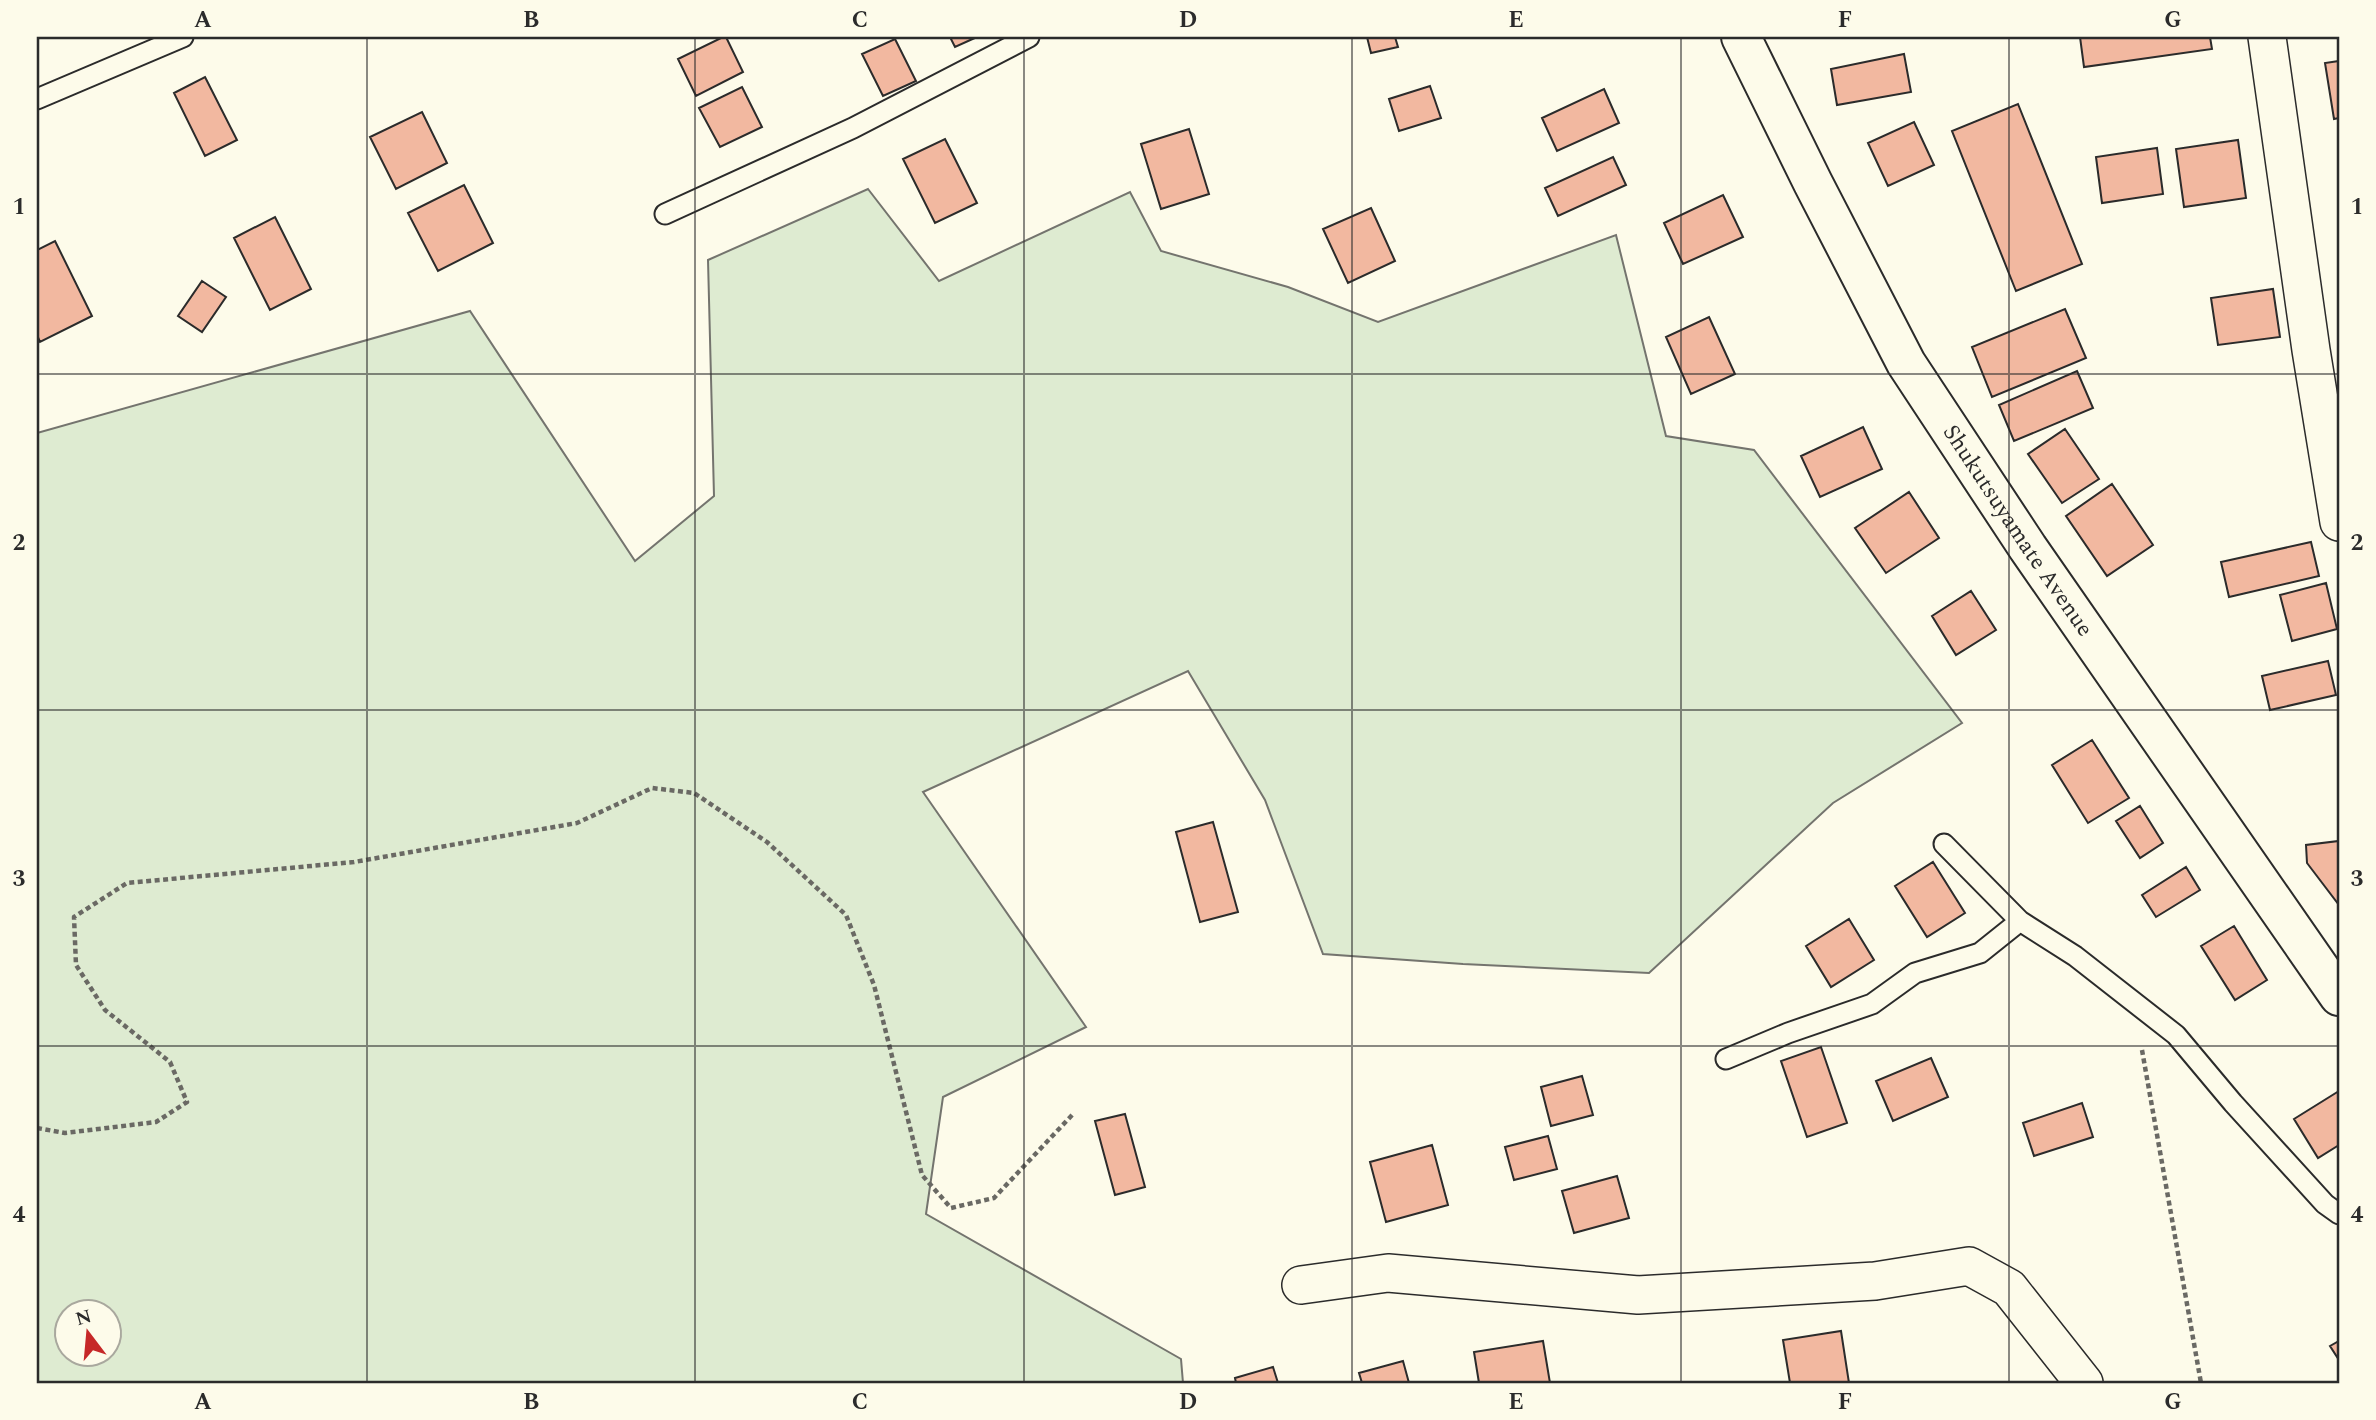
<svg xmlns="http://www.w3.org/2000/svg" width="2376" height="1420" font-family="Spectral,serif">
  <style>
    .green { fill: #deebd1; stroke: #74746e; stroke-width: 2; fill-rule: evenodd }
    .building { fill: #f2b8a0; stroke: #2b2b2b; stroke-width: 2 }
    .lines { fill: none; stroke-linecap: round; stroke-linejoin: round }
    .lane-casing { stroke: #2b2b2b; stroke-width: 23 }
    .street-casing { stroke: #2b2b2b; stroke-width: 40 }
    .secondary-casing { stroke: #2b2b2b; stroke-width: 42 }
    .path { stroke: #6a6964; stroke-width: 4.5; stroke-dasharray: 5 3.5; stroke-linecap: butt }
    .lane { stroke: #fdfbea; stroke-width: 19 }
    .street { stroke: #fdfbea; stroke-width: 37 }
    .secondary { stroke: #fdfbea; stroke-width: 38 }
    .grid { fill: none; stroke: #2b2b2b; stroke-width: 2; stroke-opacity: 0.55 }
    .labels { text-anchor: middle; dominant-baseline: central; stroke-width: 5; stroke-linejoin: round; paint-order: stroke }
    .street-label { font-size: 23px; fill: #2b2b2b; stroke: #fdfbea }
    .neatline { fill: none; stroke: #2b2b2b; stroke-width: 2.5 }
    .grid-label { font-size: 23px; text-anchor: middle; font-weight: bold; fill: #2b2b2b }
  </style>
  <rect width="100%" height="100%" fill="#fdfbea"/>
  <path class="green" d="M 868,189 L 939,281 L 1130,192 L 1161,251 L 1288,287 L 1378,322 L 1616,235 L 1666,436 L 1754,450 L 1962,723 L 1833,803 L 1649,973 L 1463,964 L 1323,954 L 1265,800 L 1188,671 L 923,792 L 1086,1027 L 943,1097 L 926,1214 L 1181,1359 L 1183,1383 L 37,1383 L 37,433 L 470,311 L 635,561 L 714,496 L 708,260 ZM 66,1312 L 108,1312 L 108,1354 L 66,1354 Z"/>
  <path class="building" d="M 723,37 L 726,37 L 743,72 L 696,96 L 678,59 Z
    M 950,37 L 977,37 L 955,47 Z
    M 1367,37 L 1395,37 L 1398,47 L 1371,53 Z
    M 2080,37 L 2210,37 L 2212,49 L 2084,67 Z
    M 895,39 L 916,81 L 883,96 L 862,54 Z
    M 1904,54 L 1911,92 L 1837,105 L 1831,69 Z
    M 2339,61 L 2339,118 L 2334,119 L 2325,63 Z
    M 205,77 L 237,140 L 205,156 L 174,93 Z
    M 1430,86 L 1441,118 L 1399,131 L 1389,99 Z
    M 742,87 L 762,127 L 720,147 L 699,108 Z
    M 1604,89 L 1619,123 L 1557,151 L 1542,118 Z
    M 2018,104 L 2082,264 L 2016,291 L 1952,131 Z
    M 422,112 L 447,163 L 396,189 L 370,137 Z
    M 1914,122 L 1934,165 L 1888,186 L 1868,143 Z
    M 1189,129 L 1209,194 L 1161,209 L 1141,144 Z
    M 945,139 L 977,203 L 935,223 L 903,159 Z
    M 2238,140 L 2246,198 L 2184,207 L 2176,149 Z
    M 2157,148 L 2163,194 L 2102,203 L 2096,157 Z
    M 1613,157 L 1626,185 L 1558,216 L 1545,188 Z
    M 464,185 L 493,243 L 438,271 L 408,213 Z
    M 1723,195 L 1743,237 L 1683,264 L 1664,223 Z
    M 1371,208 L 1395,261 L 1348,283 L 1323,229 Z
    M 275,217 L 311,289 L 270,310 L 234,238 Z
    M 55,241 L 92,316 L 40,342 L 37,335 L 37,250 Z
    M 202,281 L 226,297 L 202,332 L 178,316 Z
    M 2273,289 L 2280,337 L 2218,345 L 2211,298 Z
    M 2065,309 L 2086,358 L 1992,397 L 1972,347 Z
    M 1709,317 L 1735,374 L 1691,394 L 1666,337 Z
    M 2077,371 L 2093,408 L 2014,441 L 1999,405 Z
    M 1863,427 L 1882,469 L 1820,497 L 1801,456 Z
    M 2065,429 L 2099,479 L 2062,503 L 2028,454 Z
    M 2112,484 L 2153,545 L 2107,576 L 2066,516 Z
    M 1909,492 L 1939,538 L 1886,573 L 1855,528 Z
    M 2311,542 L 2319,576 L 2229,597 L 2221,562 Z
    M 2326,583 L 2337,629 L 2292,641 L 2280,595 Z
    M 1971,591 L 1996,630 L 1956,655 L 1932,616 Z
    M 2328,661 L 2336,695 L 2270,710 L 2262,676 Z
    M 2092,740 L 2129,798 L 2088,823 L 2052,765 Z
    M 2140,806 L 2163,843 L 2140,858 L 2116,821 Z
    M 1213,822 L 1238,912 L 1200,922 L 1176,832 Z
    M 2339,841 L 2339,905 L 2307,863 L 2306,845 Z
    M 1933,862 L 1965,913 L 1927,937 L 1895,886 Z
    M 2186,867 L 2200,890 L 2156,917 L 2142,895 Z
    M 1849,919 L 1874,960 L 1831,987 L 1806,946 Z
    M 2234,926 L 2267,980 L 2235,1000 L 2201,946 Z
    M 1821,1047 L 1847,1123 L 1807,1137 L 1781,1061 Z
    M 1931,1058 L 1948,1097 L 1893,1121 L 1876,1081 Z
    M 1582,1076 L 1593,1115 L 1551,1126 L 1541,1087 Z
    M 2339,1091 L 2339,1145 L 2318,1158 L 2294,1119 Z
    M 2082,1103 L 2093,1137 L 2034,1156 L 2023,1123 Z
    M 1125,1114 L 1145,1187 L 1115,1195 L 1095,1121 Z
    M 1548,1136 L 1557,1169 L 1514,1180 L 1505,1147 Z
    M 1432,1145 L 1448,1205 L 1386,1222 L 1370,1162 Z
    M 1617,1176 L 1629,1218 L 1574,1233 L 1562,1191 Z
    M 1841,1331 L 1849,1383 L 1790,1383 L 1783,1340 Z
    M 1543,1341 L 1550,1383 L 1479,1383 L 1474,1352 Z
    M 2339,1341 L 2339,1360 L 2330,1346 Z
    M 1403,1361 L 1409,1383 L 1362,1383 L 1359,1373 Z
    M 1273,1367 L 1278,1383 L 1236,1383 L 1235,1378 Z"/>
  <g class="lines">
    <g class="lane-casing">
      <path id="lane" d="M 37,99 L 183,37
        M 665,214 L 853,128 L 1029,37
        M 1944,844 L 2020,921 L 2075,956 L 2176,1035 L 2233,1103 L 2325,1204 L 2339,1214
        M 1726,1059 L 1788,1033 L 1872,1004 L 1915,973 L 1980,953 L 2020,921"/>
    </g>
    <g class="street-casing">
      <path id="street" d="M 2267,37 L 2311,350 L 2339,522
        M 1301,1285 L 1388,1273 L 1638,1295 L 1875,1281 L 1969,1266 L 2009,1288 L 2084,1383"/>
    </g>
    <g class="secondary-casing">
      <g id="secondary">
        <path id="s1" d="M 1741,37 L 1813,183 L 1906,363 L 2028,548 L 2339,996"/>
      </g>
    </g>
    <path class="path" d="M 2142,1050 L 2201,1383
      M 37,1128 L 65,1133 L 156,1122 L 187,1102 L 170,1062 L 105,1010 L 76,965 L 74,917 L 127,883 L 354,862 L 577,823 L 652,788 L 694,793 L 767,842 L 846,915 L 874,985 L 922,1175 L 951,1208 L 994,1198 L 1074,1113"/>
    <use href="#lane" class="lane"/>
    <use href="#street" class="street"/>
    <use href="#secondary" class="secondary"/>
  </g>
  <path class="grid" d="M 367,37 L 367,1383M 695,37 L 695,1383M 1024,37 L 1024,1383M 1352,37 L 1352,1383M 1681,37 L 1681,1383M 2009,37 L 2009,1383M 37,374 L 2339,374M 37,710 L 2339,710M 37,1046 L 2339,1046"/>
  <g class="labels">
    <g class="street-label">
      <text stroke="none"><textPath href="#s1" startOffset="567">Shukutsuyamate Avenue</textPath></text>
    </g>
  </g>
  <rect width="2376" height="1420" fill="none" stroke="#fdfbea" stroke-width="77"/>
  <g transform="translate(88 1333) rotate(344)"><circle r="33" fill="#fdfbea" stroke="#a9a89e" stroke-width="2"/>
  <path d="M0-5L12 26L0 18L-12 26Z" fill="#c62828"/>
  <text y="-10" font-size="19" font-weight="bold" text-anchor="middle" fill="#2b2b2b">N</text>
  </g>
  <rect x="38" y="38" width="2300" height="1344" class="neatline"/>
  <g class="grid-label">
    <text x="203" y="27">A</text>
    <text x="531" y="27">B</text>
    <text x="860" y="27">C</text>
    <text x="1188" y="27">D</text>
    <text x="1516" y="27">E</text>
    <text x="1845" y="27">F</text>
    <text x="2173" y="27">G</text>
    <text x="19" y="214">1</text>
    <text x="2357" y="214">1</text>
    <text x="19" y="550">2</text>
    <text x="2357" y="550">2</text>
    <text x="19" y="886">3</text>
    <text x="2357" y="886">3</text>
    <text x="19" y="1222">4</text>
    <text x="2357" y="1222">4</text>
    <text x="203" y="1409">A</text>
    <text x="531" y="1409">B</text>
    <text x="860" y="1409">C</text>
    <text x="1188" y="1409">D</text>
    <text x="1516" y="1409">E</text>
    <text x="1845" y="1409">F</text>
    <text x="2173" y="1409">G</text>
  </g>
</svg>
